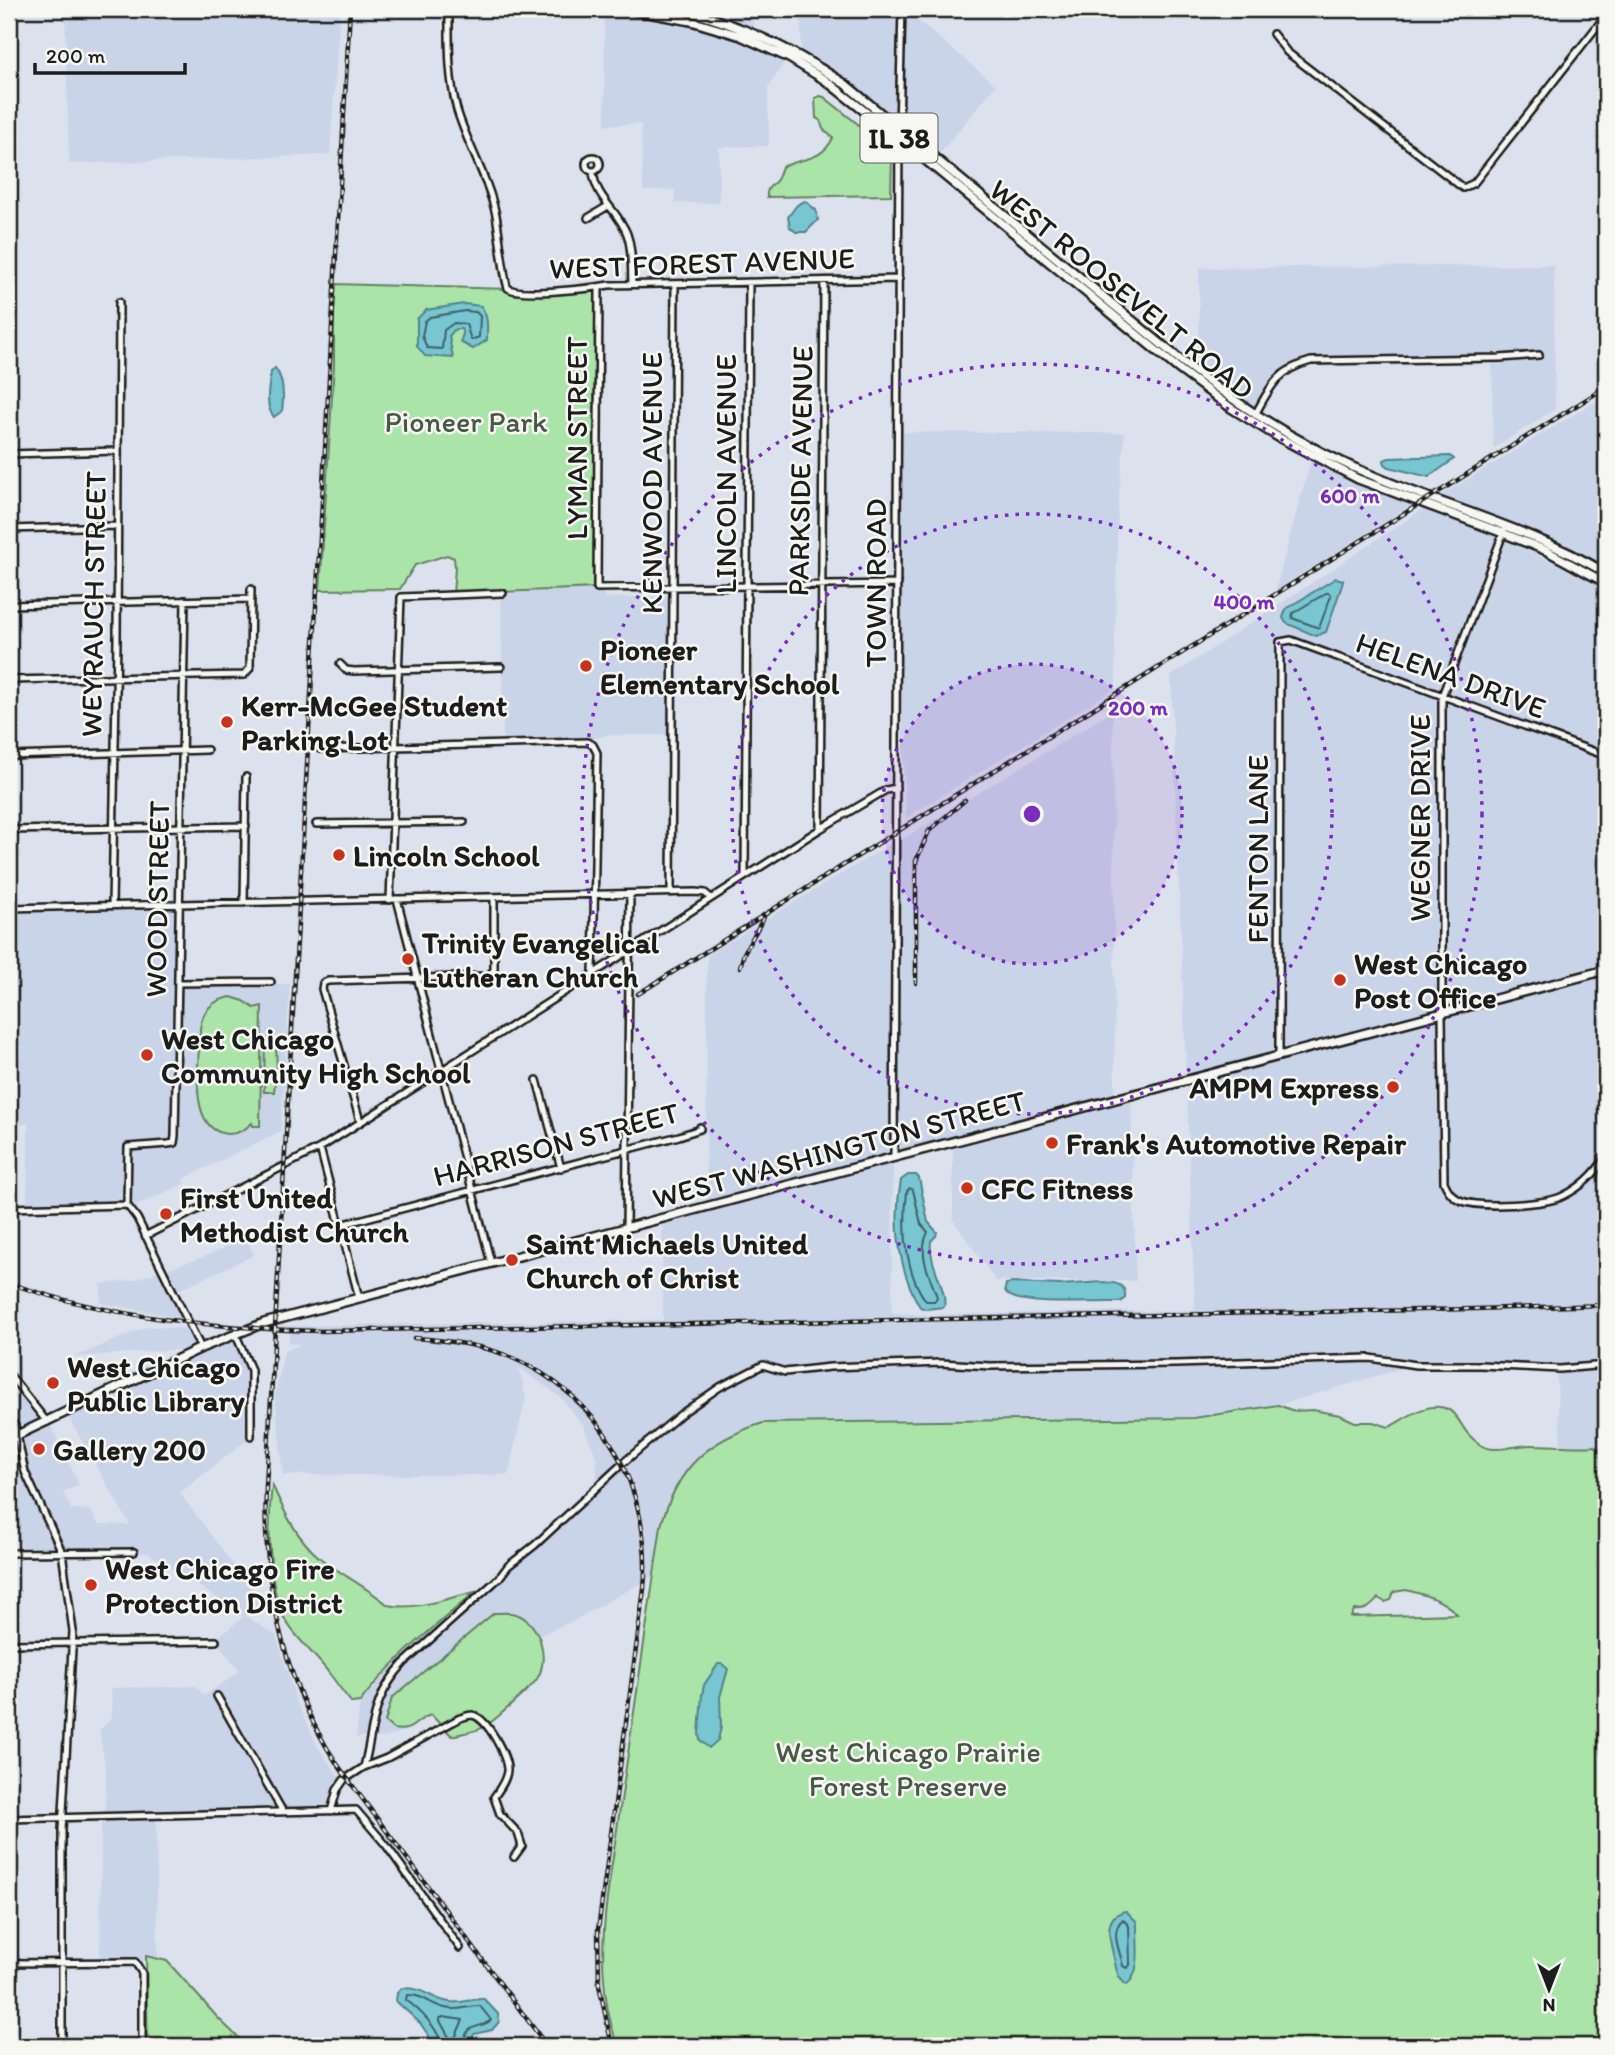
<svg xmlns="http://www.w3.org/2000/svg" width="1615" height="2055" font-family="Itim,sans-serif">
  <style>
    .built { fill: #cad4e9 }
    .green { fill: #abe4a8; stroke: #648062; stroke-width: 2; fill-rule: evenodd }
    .water { fill: #77c6d2; stroke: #538289; stroke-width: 2 }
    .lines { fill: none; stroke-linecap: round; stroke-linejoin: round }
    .shore { stroke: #406065; stroke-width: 2 }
    .minor-casing { stroke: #1c1c1c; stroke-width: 10 }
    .major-casing { stroke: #1c1c1c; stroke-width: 12 }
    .minor { stroke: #f6f6f2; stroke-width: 5 }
    .major { stroke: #f6f6f2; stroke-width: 7 }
    .rail-casing { stroke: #1c1c1c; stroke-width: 4.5 }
    .rail { stroke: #f6f6f2; stroke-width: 2; stroke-dasharray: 5; stroke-linecap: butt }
    .ring { fill: none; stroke: #7b2cbf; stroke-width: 3.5; stroke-dasharray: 3.5 7 }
    .poi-dot { fill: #c8321e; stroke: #f6f6f2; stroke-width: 2.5 }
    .labels { text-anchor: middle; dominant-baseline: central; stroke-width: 5; stroke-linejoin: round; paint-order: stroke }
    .shield { fill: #f6f6f2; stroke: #5d5d5c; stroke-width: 2 }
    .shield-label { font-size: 28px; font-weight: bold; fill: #1c1c1c }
    .street-label { font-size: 30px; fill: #1c1c1c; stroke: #f6f6f2 }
    .park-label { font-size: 30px; fill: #475846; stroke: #f6f6f2 }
    .poi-label { font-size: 30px; font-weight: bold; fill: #1c1c1c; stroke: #f6f6f2; text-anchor: start }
    .centre { fill: #7b2cbf; stroke: #f6f6f2; stroke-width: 3.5 }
    .ring-label { font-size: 21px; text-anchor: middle; font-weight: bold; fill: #7b2cbf; stroke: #f6f6f2; stroke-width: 5; stroke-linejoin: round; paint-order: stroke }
  </style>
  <rect width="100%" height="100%" fill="#dce2ed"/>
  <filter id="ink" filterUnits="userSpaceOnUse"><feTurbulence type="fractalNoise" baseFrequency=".0143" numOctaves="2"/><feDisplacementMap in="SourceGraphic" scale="14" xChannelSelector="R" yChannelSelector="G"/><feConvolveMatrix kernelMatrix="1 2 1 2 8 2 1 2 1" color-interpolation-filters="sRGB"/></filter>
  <g filter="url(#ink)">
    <path class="built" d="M 65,9 L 340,9 L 330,155 L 69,164 Z
      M 604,9 L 675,19 L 718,31 L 785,60 L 768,89 L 769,146 L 719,147 L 719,203 L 675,203 L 675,190 L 643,191 L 641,124 L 605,125 Z
      M 683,9 L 753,9 L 753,31 Z
      M 801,9 L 898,9 L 897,123 L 825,68 L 801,52 Z
      M 904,9 L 996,85 L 938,156 L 902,127 Z
      M 1554,265 L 1555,409 L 1493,449 L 1492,361 L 1317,364 L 1296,369 L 1280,381 L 1262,413 L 1199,366 L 1199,268 Z
      M 1606,395 L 1606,569 L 1524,528 L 1438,497 Z
      M 900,432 L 1125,433 L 1118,506 L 1115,640 L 1116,688 L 906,818 L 899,633 Z
      M 1311,459 L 1411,505 L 1275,591 Z
      M 1423,509 L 1506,540 L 1606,588 L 1606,1455 L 1595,1446 L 1579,1447 L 1561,1445 L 1556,1373 L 1403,1368 L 1279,1405 L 1194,1418 L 763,1423 L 722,1440 L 694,1461 L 661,1526 L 654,1576 L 573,1621 L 523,1642 L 436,1684 L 409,1729 L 385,1738 L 356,1737 L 360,1702 L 373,1684 L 414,1645 L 592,1493 L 597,1477 L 597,1459 L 583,1425 L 560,1397 L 519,1368 L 526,1397 L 508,1475 L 283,1475 L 275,1396 L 284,1351 L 300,1345 L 289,1343 L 289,1326 L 663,1320 L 662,1221 L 893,1163 L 892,1313 L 928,1315 L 1195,1310 L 1171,676 Z
      M 597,588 L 606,598 L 668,596 L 670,735 L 606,735 L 598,738 L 503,741 L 501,593 Z
      M 1113,711 L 1115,1093 L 897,1152 L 898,842 Z
      M 892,843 L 890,1155 L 706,1203 L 707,955 Z
      M 177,907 L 176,986 L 290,984 L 281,1131 L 183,1179 L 184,1184 L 133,1207 L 125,1203 L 27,1206 L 28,1124 L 9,1124 L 9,911 Z
      M 1131,1099 L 1136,1281 L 996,1281 L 953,1220 L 953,1146 Z
      M 246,1238 L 254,1255 L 174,1292 L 164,1270 L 206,1256 Z
      M 161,1270 L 185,1319 L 101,1303 L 101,1284 L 134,1280 Z
      M 148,1326 L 193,1329 L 201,1348 L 75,1357 Z
      M 233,1337 L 248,1370 L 247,1440 L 180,1493 L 261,1602 L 245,1616 L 276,1635 L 297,1703 L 319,1748 L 341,1780 L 334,1790 L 330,1809 L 105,1814 L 106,1772 L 99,1730 L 112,1718 L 111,1688 L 196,1686 L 204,1696 L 240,1671 L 216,1642 L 216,1639 L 244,1616 L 148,1553 L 63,1551 L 26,1470 L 16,1437 L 49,1422 L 79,1485 L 63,1492 L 71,1509 L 91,1510 L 98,1524 L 130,1525 L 67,1415 Z
      M 9,1375 L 45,1422 L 9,1439 Z
      M 14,1439 L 24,1473 L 60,1551 L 24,1552 L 9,1515 L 9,1441 Z
      M 156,1815 L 158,1961 L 100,1960 L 101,1819 Z"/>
    <path class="green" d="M 820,96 L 824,97 L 889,149 L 892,154 L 891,195 L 767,197 C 766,188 770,187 776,181 C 779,178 780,172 782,167 C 803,157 821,162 833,138 L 823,129 L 820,120 L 816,118 L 815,98 Z
      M 334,284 L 510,289 L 599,287 L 597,588 L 453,594 L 455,568 L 454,558 L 447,555 L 415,565 L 400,589 L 320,590 L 334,365 Z
      M 231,997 L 244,1001 L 254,1008 L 262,1006 L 260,1126 L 253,1126 L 252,1123 C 244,1131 234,1136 222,1133 C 187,1124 200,1056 200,1029 C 202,1010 213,1000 231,997 Z
      M 265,1039 L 274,1039 L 276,1042 L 277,1072 L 276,1072 L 274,1092 L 264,1092 Z
      M 1278,1405 L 1294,1411 L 1313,1410 L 1340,1415 L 1355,1422 L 1373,1422 L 1389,1427 C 1405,1419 1429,1399 1449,1410 C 1458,1415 1462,1428 1469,1435 C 1474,1440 1480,1446 1487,1448 C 1501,1452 1516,1445 1530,1445 C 1552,1445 1574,1448 1595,1446 L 1606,1455 L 1606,1493 L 1604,1493 L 1606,1497 L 1606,2046 L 618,2046 C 600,1999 601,1947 607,1898 L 661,1526 C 677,1468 706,1441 763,1423 L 1194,1418 ZM 1406,1590 C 1426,1595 1442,1599 1457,1614 L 1351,1617 L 1354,1610 C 1366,1611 1371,1607 1378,1598 L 1385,1602 L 1391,1600 L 1394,1592 Z
      M 272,1484 C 283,1510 297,1539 320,1558 C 342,1575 367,1587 388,1605 C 416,1611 447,1598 475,1592 C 435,1627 391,1660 360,1702 L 352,1703 C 343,1693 337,1683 329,1673 C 313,1651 285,1630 278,1603 C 268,1568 268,1519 272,1484 Z
      M 494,1613 C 501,1613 509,1612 516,1614 C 540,1622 550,1658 537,1679 C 531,1688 493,1722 484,1727 C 475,1732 462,1733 452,1736 L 431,1715 C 414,1720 414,1733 393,1729 L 385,1722 L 392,1698 Z
      M 146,1956 L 167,1961 L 218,2018 L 247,2046 L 148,2046 Z"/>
    <path class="water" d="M 805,201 L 816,210 L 818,220 L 806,232 L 796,232 L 790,227 L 788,217 L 797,205 Z
      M 464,304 L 481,306 C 489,317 487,328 487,340 L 473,349 L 460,342 L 463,334 L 461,329 L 455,329 L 449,336 L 453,358 L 425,356 L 417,346 L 417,319 L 426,310 Z
      M 275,368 C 284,379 284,396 282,411 L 274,417 C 264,406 269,386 271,372 Z
      M 1450,456 L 1454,459 L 1429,477 L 1389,467 L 1385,464 L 1384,460 L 1389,458 Z
      M 1336,578 L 1343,580 L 1342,585 L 1326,632 L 1316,636 L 1286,623 L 1283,618 L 1286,609 Z
      M 908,1175 L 916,1175 L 919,1178 L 928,1222 L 937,1232 L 936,1236 L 931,1241 C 928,1265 948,1289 944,1307 L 926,1309 L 920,1307 C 898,1270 893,1222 901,1180 Z
      M 1101,1282 C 1113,1283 1127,1282 1125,1298 L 1121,1302 L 1114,1302 C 1094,1301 1021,1307 1008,1294 C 1004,1291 1005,1289 1006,1284 L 1012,1283 L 1061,1285 Z
      M 718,1664 L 722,1664 L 728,1669 L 720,1697 L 721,1727 L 718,1740 L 709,1748 L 700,1740 L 699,1733 L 702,1695 L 704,1685 Z
      M 1126,1911 L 1137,1922 C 1136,1943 1143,1969 1127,1985 C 1116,1978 1116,1966 1113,1954 C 1109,1938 1103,1915 1126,1911 Z
      M 402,1988 C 427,1988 431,2000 450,2002 C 462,2004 472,1998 484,1999 L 498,2014 L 499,2022 L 492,2030 L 474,2034 L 472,2039 L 477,2044 L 487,2046 L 436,2046 L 420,2023 L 396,2001 L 397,1993 Z"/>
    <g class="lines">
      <path class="shore" d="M 465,311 L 476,312 L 480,316 L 479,337 L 471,340 L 466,324 L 454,323 L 444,330 L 442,349 L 427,348 L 422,336 L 425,321 L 430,317 Z
        M 1326,593 L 1329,593 L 1331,596 L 1319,628 L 1292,618 L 1293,613 Z
        M 910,1188 L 913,1190 L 921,1224 L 928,1232 C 917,1254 930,1276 937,1297 L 935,1301 L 926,1301 C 904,1271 903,1227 907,1191 Z
        M 1123,1919 L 1129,1926 L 1130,1965 L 1127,1968 L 1123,1966 C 1120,1950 1109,1932 1123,1919 Z
        M 443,2017 L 463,2020 L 454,2040 L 450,2039 L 439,2019 Z
        M 442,2046 C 439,2029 420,2010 406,2000 L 407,1995 C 422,1994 431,2005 445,2008 C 458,2012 469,2005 480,2006 L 491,2020 C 482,2029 466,2023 465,2040 L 469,2046"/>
      <g class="minor-casing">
        <path id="minor" d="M 449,9 C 449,43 448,77 457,110 C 468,146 488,178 496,215 C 498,225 505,285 508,288 C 519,297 593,288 609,285 L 899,279
          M 1273,34 L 1287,52 L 1463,188 L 1474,183 L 1606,15
          M586 164a7 7 0 1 1 14 0a7 7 0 1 1-14 0Z
          M 593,171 C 595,198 618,210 627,234 C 633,250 631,268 632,284
          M 588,218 L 608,206
          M 599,287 L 597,588 L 898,584
          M 1255,415 C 1270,387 1277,370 1311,361 L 1500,358 L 1539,355
          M 9,454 L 117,451
          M 9,529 L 117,526
          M 1504,531 L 1442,696 L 1442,1013 L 1444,1182 C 1448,1191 1452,1197 1462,1201 C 1481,1208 1545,1205 1563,1196 C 1582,1187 1595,1174 1606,1157
          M 185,600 L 175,1136 L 174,1143 L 168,1144 L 128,1147 L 127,1205 L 137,1218 L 201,1348
          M 9,605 L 250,599
          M 340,664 L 346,670 L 354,671 L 501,667
          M 9,680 L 244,675 L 250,668 L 251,589
          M 320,749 L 587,742 L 593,745 L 597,753 L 593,974
          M 9,756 L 207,750
          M 316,824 L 464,822
          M 820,829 L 824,281
          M 9,830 L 246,826
          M 745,877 L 749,282
          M 671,893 L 675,284
          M 397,899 L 491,1263
          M 390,900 L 401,597 L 503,593
          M 244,903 L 246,777
          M 112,906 L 117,640 L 119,302
          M 9,908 L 695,892 L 705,893 L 711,898
          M 178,983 L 271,982
          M 1279,1056 L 1280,642 L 1291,640 L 1606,756
          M 537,1080 L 561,1168
          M 360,1121 L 322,989 L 323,983 L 328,981 L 488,976 L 494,970 L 494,897
          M 320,1148 L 359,1298
          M 894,1158 L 899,128 L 902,9
          M 9,1208 L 127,1205
          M 340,1225 L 679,1136 L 700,1129 L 700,1127
          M 626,1229 L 630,894
          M 145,1236 L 320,1148 L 820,829 L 886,790 L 896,788
          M 236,1335 L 251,1370 L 251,1436
          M 9,1374 L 47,1422
          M 9,1418 L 15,1426 L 25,1472 L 62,1552 L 73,1631 L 62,1830 L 62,2046
          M 9,1553 L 134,1552
          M 9,1644 L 216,1641
          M 217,1696 L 283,1812
          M 364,1767 C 375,1723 371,1699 404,1663 L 499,1578 L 508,1566 L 535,1545 L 623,1463 L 681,1414 L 720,1387 L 763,1365 L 785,1372 L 830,1367 L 941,1363 L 990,1366 L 1176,1364 L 1370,1358 L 1416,1365 L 1481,1365 L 1560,1369 L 1606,1365
          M 331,1811 L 337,1790 L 344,1780 L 364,1767 L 387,1758 L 460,1718 C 464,1717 468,1715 472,1715 C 487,1717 508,1757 507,1771 C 506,1781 499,1790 494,1797 L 500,1814 L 518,1833 L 522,1846 L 514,1857
          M 9,1819 L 356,1810 L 386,1845 L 460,1948
          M 9,1963 L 135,1962 L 142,1973 L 142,2046"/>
      </g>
      <g class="major-casing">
        <path id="major" d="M 627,9 L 691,21 L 741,36 L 789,58 L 825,80 L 900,139 L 1180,370 L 1231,408 L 1278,437 L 1358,479 L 1503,533 L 1547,551 L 1606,583
          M 678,9 C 739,23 793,49 845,84 L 1184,363 C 1244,410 1310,451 1381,479 C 1457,510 1535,531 1606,573
          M 9,1439 L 201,1348 L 264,1323 L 1606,970"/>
      </g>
      <use href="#minor" class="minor"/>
      <use href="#major" class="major"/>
      <g class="rail-casing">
        <path id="rail" d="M 350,9 L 266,1486 C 262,1589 286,1695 347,1778 L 547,2046
          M 740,967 L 744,953 L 764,917
          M 916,983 L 916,861 L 929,831 L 965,800
          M 638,994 L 1606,387
          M 9,1283 C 109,1318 216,1328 321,1331 L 1474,1309 L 1606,1305
          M 414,1338 C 446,1340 478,1344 508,1356 C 602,1394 653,1490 644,1589 L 598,1930 L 599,1985 L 612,2046"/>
      </g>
      <use href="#rail" class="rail"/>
    </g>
  </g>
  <circle cx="1032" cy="814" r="150" fill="#7b2cbf" fill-opacity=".12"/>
  <g class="ring">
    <circle cx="1032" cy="814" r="150"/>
    <circle cx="1032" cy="814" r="300"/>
    <circle cx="1032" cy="814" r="450"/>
  </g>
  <g class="poi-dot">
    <circle cx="586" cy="666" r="7"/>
    <circle cx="227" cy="722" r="7"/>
    <circle cx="339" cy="855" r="7"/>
    <circle cx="408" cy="959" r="7"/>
    <circle cx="1340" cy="980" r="7"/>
    <circle cx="147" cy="1055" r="7"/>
    <circle cx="1393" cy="1087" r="7"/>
    <circle cx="1052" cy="1143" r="7"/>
    <circle cx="967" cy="1188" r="7"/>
    <circle cx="166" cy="1214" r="7"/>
    <circle cx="512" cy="1260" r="7"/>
    <circle cx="53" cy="1383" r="7"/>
    <circle cx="39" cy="1449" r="7"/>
    <circle cx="91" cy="1585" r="7"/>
  </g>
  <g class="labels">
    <rect class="shield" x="860.5" y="113.5" width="77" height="49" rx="5"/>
    <g class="shield-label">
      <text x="899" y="138">IL 38</text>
    </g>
    <g class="street-label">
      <text transform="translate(702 263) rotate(-2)">WEST FOREST AVENUE</text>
      <text transform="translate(1122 289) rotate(39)">WEST ROOSEVELT ROAD</text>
      <text transform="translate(576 438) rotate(-90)">LYMAN STREET</text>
      <text transform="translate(800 471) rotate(-89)">PARKSIDE AVENUE</text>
      <text transform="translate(725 474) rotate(-90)">LINCOLN AVENUE</text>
      <text transform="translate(651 483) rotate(-90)">KENWOOD AVENUE</text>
      <text transform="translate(875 583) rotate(-90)">TOWN ROAD</text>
      <text transform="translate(93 604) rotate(-89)">WEYRAUCH STREET</text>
      <text transform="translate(1451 675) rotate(20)">HELENA DRIVE</text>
      <text transform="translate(1419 818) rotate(-90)">WEGNER DRIVE</text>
      <text transform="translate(1257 849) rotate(-90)">FENTON LANE</text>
      <text transform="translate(157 899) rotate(-89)">WOOD STREET</text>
      <text transform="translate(556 1144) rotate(-15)">HARRISON STREET</text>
      <text transform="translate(839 1149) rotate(-15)">WEST WASHINGTON STREET</text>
    </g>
    <g class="park-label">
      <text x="466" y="421">Pioneer Park</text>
      <text x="908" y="1751">West Chicago Prairie<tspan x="908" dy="34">Forest Preserve</tspan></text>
    </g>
    <g class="poi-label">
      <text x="600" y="649">Pioneer<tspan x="600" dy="34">Elementary School</tspan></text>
      <text x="241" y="705">Kerr-McGee Student<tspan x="241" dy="34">Parking Lot</tspan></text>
      <text x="353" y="855">Lincoln School</text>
      <text x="422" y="942">Trinity Evangelical<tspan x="422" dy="34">Lutheran Church</tspan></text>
      <text x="1354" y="963">West Chicago<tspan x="1354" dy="34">Post Office</tspan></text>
      <text x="161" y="1038">West Chicago<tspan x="161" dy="34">Community High School</tspan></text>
      <text x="1379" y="1087" text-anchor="end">AMPM Express</text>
      <text x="1066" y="1143">Frank's Automotive Repair</text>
      <text x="981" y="1188">CFC Fitness</text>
      <text x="180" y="1197">First United<tspan x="180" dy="34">Methodist Church</tspan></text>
      <text x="526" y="1243">Saint Michaels United<tspan x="526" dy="34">Church of Christ</tspan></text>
      <text x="67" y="1366">West Chicago<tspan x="67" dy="34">Public Library</tspan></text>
      <text x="53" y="1449">Gallery 200</text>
      <text x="105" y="1568">West Chicago Fire<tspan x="105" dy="34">Protection District</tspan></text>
    </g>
  </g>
  <circle cx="1032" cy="814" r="10" class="centre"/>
  <g class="ring-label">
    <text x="1350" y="503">600 m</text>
    <text x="1244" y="609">400 m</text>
    <text x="1138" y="715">200 m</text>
  </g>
  <rect width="1615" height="2055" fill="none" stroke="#f6f6f2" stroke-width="35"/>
  <rect x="18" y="18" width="1580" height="2020" fill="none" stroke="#1c1c1c" stroke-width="2.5" filter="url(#ink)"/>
  <g transform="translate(1549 1989) rotate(180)" stroke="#f6f6f2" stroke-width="5" paint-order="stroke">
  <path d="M0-5L12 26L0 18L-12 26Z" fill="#1c1c1c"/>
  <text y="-10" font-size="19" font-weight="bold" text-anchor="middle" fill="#1c1c1c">N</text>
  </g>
  <path d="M35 63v10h150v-10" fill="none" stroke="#1c1c1c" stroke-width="3.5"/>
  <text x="46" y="63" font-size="21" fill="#1c1c1c" stroke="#f6f6f2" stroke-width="5" paint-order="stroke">200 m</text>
</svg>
